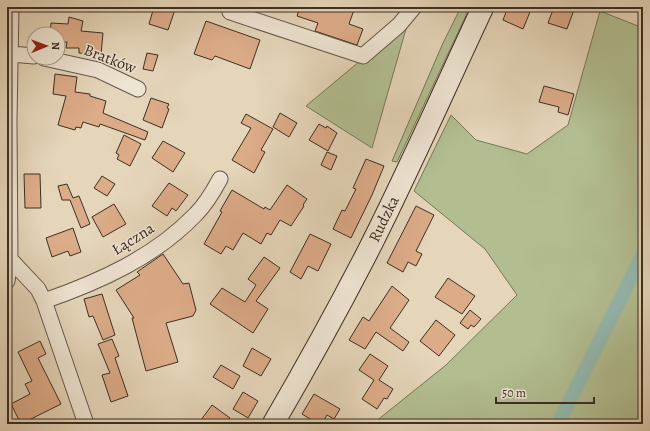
<svg xmlns="http://www.w3.org/2000/svg" width="650" height="431" font-family="Alegreya,serif">
  <style>
    .green { fill: #b2be91; stroke: #77765a }
    .lines { fill: none; stroke-linecap: round; stroke-linejoin: round }
    .canal { stroke: #96b9af; stroke-width: 14 }
    .building { fill: #dcab88; stroke: #3c2f22 }
    .minor-casing { stroke: #665848; stroke-width: 17 }
    .secondary-casing { stroke: #3c2f22; stroke-width: 23 }
    .minor { stroke: #eee4d2; stroke-width: 15 }
    .secondary { stroke: #eee4d2; stroke-width: 21 }
    .labels { text-anchor: middle; dominant-baseline: central; stroke-width: 3; stroke-linejoin: round; paint-order: stroke }
    .street-label { font-size: 16px; fill: #3c2f22; stroke: #eee4d2 }
  </style>
  <rect width="100%" height="100%" fill="#e5d5b9"/>
  <filter id="stains"><feTurbulence type="fractalNoise" baseFrequency=".005" numOctaves="4"/><feColorMatrix values="0 0 0 0 .2 0 0 0 0 .09 0 0 0 0 .02 0 0 0 .5 -.17"/></filter>
  <radialGradient id="worn" r=".72"><stop offset=".6" stop-color="#630" stop-opacity="0"/><stop offset="1" stop-color="#630" stop-opacity=".3"/></radialGradient>
  <path class="green" d="M 461,7 L 470,7 L 397,162 L 392,161 L 443,43 Z
    M 600,11 L 643,28 L 643,424 L 376,424 L 375,422 L 446,365 L 517,295 L 485,249 L 414,191 L 451,115 L 476,140 L 527,154 L 568,125 Z
    M 406,29 L 372,148 L 306,106 L 360,61 Z"/>
  <g class="lines">
    <path class="canal" d="M 558,424 L 643,254"/>
  </g>
  <path class="building" d="M 154,7 L 176,7 L 168,30 L 149,24 Z
    M 300,7 L 313,7 L 322,10 L 323,7 L 355,7 L 349,24 L 363,29 L 357,45 L 315,31 L 318,23 L 297,16 Z
    M 508,7 L 532,7 L 523,29 L 503,20 Z
    M 554,7 L 575,7 L 567,29 L 548,23 Z
    M 69,17 L 83,21 L 81,31 L 103,33 L 101,54 L 79,53 L 79,48 L 66,48 L 67,42 L 58,42 L 58,34 L 50,34 L 51,23 L 68,24 Z
    M 206,21 L 260,40 L 250,69 L 215,56 L 212,60 L 194,54 Z
    M 147,53 L 158,55 L 153,71 L 143,69 Z
    M 55,74 L 77,77 L 75,92 L 90,94 L 90,96 L 106,101 L 103,113 L 148,132 L 145,140 L 100,124 L 99,127 L 83,122 L 81,128 L 76,127 L 75,130 L 58,125 L 66,96 L 53,94 Z
    M 544,86 L 574,94 L 568,115 L 558,112 L 559,107 L 539,102 Z
    M 151,98 L 169,104 L 167,108 L 169,109 L 162,128 L 143,120 Z
    M 280,113 L 297,123 L 289,137 L 273,127 Z
    M 246,114 L 273,129 L 261,150 L 265,152 L 254,173 L 232,160 L 251,128 L 241,123 Z
    M 319,124 L 326,128 L 327,126 L 337,133 L 328,151 L 309,140 Z
    M 124,135 L 141,144 L 130,166 L 117,159 L 119,155 L 116,153 Z
    M 163,141 L 185,153 L 173,172 L 152,158 Z
    M 327,152 L 337,156 L 331,170 L 321,165 Z
    M 366,159 L 384,166 L 372,195 L 351,238 L 333,229 L 342,210 L 345,211 L 356,189 L 353,188 Z
    M 24,174 L 40,174 L 41,208 L 25,208 Z
    M 102,176 L 115,184 L 107,196 L 94,188 Z
    M 169,183 L 188,195 L 176,211 L 172,208 L 167,216 L 152,206 Z
    M 67,184 L 73,198 L 79,196 L 90,224 L 81,228 L 70,200 L 62,200 L 58,186 Z
    M 287,185 L 307,199 L 303,205 L 304,206 L 291,226 L 280,220 L 271,235 L 267,233 L 261,244 L 243,233 L 233,250 L 226,246 L 221,254 L 204,244 L 222,212 L 220,211 L 232,190 L 264,209 L 265,207 L 270,210 Z
    M 114,204 L 126,224 L 103,237 L 92,217 Z
    M 416,206 L 434,215 L 416,251 L 422,254 L 416,266 L 408,262 L 403,272 L 387,263 Z
    M 73,228 L 81,252 L 70,256 L 68,251 L 52,257 L 46,238 Z
    M 310,234 L 331,244 L 318,271 L 308,266 L 301,279 L 290,272 Z
    M 163,254 L 183,284 L 189,283 L 196,310 L 193,316 L 166,323 L 178,362 L 146,371 L 132,318 L 134,318 L 116,290 L 140,275 L 137,272 Z
    M 264,257 L 280,268 L 256,301 L 268,309 L 253,333 L 210,304 L 222,288 L 245,302 L 256,285 L 248,279 Z
    M 448,278 L 475,296 L 462,314 L 435,297 Z
    M 392,286 L 409,300 L 390,328 L 409,342 L 403,351 L 376,332 L 365,349 L 349,340 L 363,317 L 369,321 Z
    M 102,294 L 115,335 L 103,340 L 93,316 L 89,317 L 84,299 Z
    M 470,310 L 481,319 L 474,327 L 471,325 L 468,329 L 460,323 Z
    M 436,320 L 455,335 L 439,356 L 420,341 Z
    M 112,339 L 119,356 L 115,358 L 128,396 L 111,402 L 102,375 L 110,373 L 98,344 Z
    M 40,341 L 46,354 L 38,358 L 61,404 L 21,424 L 11,404 L 30,394 L 25,384 L 32,381 L 18,352 Z
    M 252,348 L 271,359 L 261,376 L 243,366 Z
    M 370,354 L 388,366 L 379,380 L 393,389 L 387,399 L 384,398 L 377,409 L 362,399 L 374,380 L 359,370 Z
    M 221,365 L 240,376 L 233,389 L 213,377 Z
    M 243,392 L 258,401 L 248,418 L 233,409 Z
    M 314,394 L 340,409 L 334,419 L 327,415 L 322,424 L 318,424 L 302,414 Z
    M 212,405 L 230,418 L 225,424 L 198,424 Z"/>
  <g class="lines">
    <g class="minor-casing">
      <path id="minor" d="M 230,12 L 363,56 L 399,25 L 414,7
        M 11,54 L 34,56
        M 44,58 L 98,70 L 138,89
        M 7,256 L 38,289 L 44,301 L 86,424
        M 7,281 L 10,259 L 9,120 L 11,7
        M 44,301 C 99,282 155,257 196,214 C 206,204 213,192 220,179"/>
    </g>
    <g class="secondary-casing">
      <path id="secondary" d="M 273,424 C 305,369 336,313 365,257 C 407,175 444,90 483,7"/>
    </g>
    <use href="#minor" class="minor"/>
    <use href="#secondary" class="secondary"/>
  </g>
  <g class="labels">
    <g class="street-label">
      <text transform="translate(110 59) rotate(21)">Bratków</text>
      <text transform="translate(384 219) rotate(-64)">Rudzka</text>
      <text transform="translate(133 239) rotate(-32)">Łączna</text>
    </g>
  </g>
  <rect width="650" height="431" fill="none" stroke="#e5d5b9" stroke-width="24"/>
  <rect x="8" y="8" width="634" height="415" fill="none" stroke="#3c2f22" stroke-width="2"/>
  <rect x="12" y="12" width="626" height="407" fill="none" stroke="#3c2f22"/>
  <g transform="translate(46 46) rotate(89)"><circle r="19" fill="#eee4d2" stroke="#a79c8c"/>
  <path d="M0-3L7 15L0 10L-7 15Z" fill="#8f2418"/>
  <text y="-6" font-size="11" font-weight="bold" text-anchor="middle" fill="#3c2f22">N</text>
  </g>
  <path d="M496 397v6h98v-6" fill="none" stroke="#3c2f22" stroke-width="2"/>
  <text x="502" y="397" font-size="12" fill="#3c2f22" stroke="#eee4d2" stroke-width="3" paint-order="stroke">50 m</text>
  <rect width="100%" height="100%" filter="url(#stains)"/>
  <rect width="100%" height="100%" fill="url(#worn)"/>
</svg>
